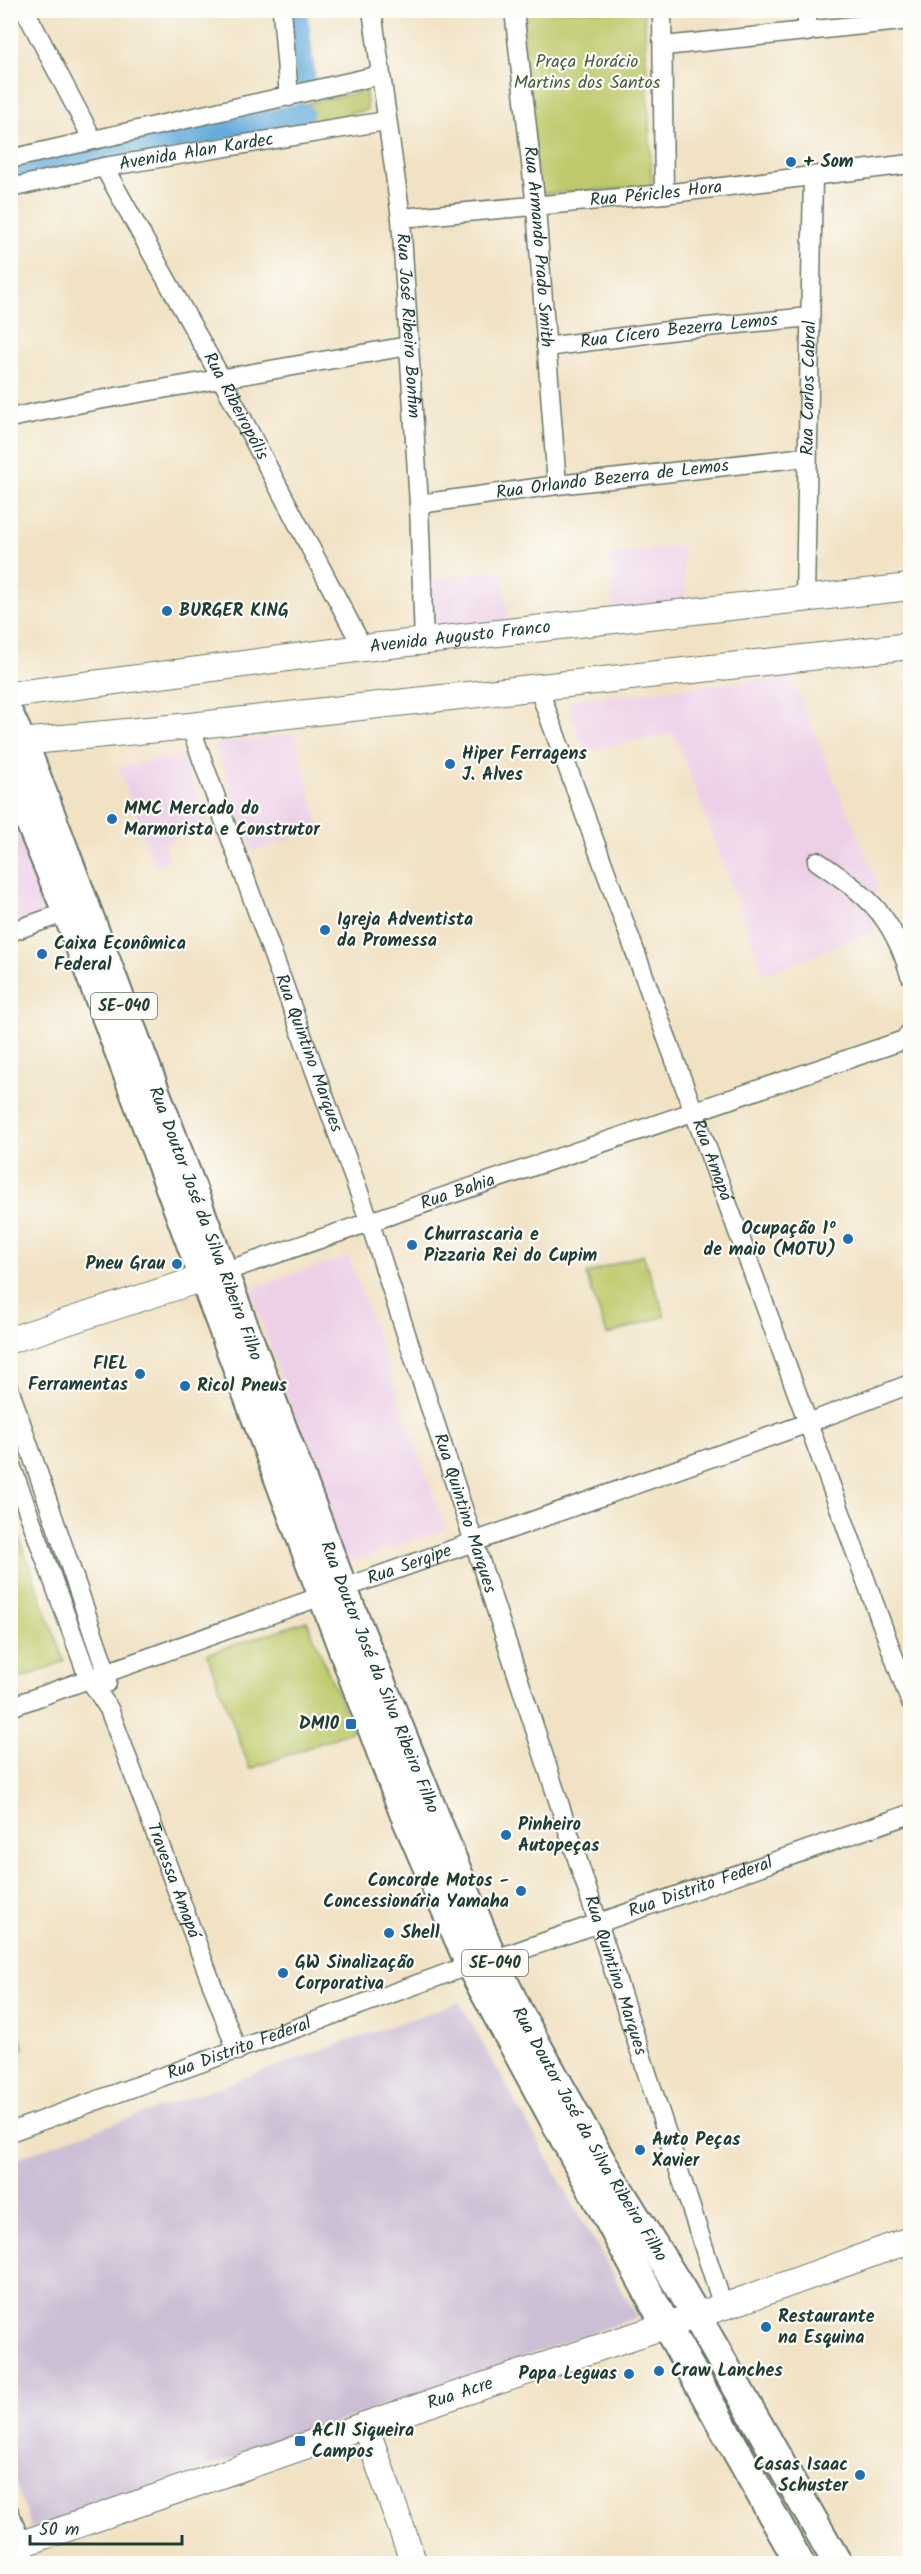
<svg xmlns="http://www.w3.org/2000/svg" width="921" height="2574" font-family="Kalam,sans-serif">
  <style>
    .built { fill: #edd0e8 }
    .industrial { fill: #ccbed4 }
    .green { fill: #bdc96b; stroke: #6e8350; stroke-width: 1.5 }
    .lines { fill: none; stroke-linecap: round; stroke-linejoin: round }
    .canal { stroke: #65abdb; stroke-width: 21 }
    .street-casing { stroke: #687766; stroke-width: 21 }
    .secondary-casing { stroke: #687766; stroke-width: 28 }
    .primary-casing { stroke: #687766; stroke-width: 32 }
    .street { stroke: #fff; stroke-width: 18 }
    .secondary { stroke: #fff; stroke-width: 26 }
    .primary { stroke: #fff; stroke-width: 28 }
    .poi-dot { fill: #1f6fb2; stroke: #fdfcf7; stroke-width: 2 }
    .labels { text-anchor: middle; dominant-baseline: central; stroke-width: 4.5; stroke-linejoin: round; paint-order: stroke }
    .shield { fill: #fdfcf7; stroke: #62766e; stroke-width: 1.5 }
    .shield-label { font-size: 16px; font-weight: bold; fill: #1f3d34 }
    .park-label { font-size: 18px; fill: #466042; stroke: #fdfcf7 }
    .street-label { font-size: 18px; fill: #1f3d34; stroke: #fdfcf7 }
    .poi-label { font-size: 18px; font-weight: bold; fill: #1f3d34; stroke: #fdfcf7; text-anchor: start }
  </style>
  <rect width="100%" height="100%" fill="#fdfcf7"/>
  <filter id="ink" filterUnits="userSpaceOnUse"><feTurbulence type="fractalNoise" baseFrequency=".0167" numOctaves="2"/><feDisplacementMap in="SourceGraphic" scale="12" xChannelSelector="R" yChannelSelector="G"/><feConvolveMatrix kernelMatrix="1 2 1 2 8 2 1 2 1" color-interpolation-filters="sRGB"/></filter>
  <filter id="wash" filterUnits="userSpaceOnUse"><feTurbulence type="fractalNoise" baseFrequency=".008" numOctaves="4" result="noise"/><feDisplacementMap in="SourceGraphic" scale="24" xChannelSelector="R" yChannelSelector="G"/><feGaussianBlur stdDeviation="1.35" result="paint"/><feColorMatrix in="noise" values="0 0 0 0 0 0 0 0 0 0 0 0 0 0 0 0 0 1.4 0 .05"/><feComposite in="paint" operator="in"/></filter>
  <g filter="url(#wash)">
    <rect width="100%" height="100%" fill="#f1e2c4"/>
    <path class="built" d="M 682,546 L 687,603 L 613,610 L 608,554 Z
      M 502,569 L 508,620 L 433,632 L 428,579 Z
      M 791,677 L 877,881 L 874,932 L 764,974 L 674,733 L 586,752 L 566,700 Z
      M 295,734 L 320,830 L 253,851 L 215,744 Z
      M 183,754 L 207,823 L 163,843 L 170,859 L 154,865 L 118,767 Z
      M 10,792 L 55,909 L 10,924 Z
      M 349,1256 L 445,1529 L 346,1564 L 250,1289 Z"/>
    <path class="industrial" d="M 459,2002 L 637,2317 L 32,2529 L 11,2471 L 11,2160 Z"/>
    <path class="green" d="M 520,11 L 644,11 L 652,187 L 539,194 Z
      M 366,91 L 367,110 L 310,122 L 307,103 Z
      M 643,1254 L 665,1316 L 607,1335 L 586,1274 Z
      M 11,1515 L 64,1661 L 11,1683 L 10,1683 Z
      M 307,1621 L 353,1731 L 250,1769 L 207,1654 Z
      M 11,2011 L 24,2048 L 11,2053 L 10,2053 Z"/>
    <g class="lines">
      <path class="canal" d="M 297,10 L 305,78
        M 10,174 L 303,113"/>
    </g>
  </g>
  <g filter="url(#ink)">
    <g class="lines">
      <g class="street-casing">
        <g id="street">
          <path d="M 25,10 L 93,140"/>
          <path d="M 282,10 L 289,97"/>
          <path id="s1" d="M 372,10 L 401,218 L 419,504 L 424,642"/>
          <path id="s2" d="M 514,10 L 536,208 L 557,485"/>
          <path d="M 662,10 L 664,194"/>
          <path d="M 807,32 L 807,10"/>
          <path d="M 664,46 L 910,20"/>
          <path d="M 10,159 L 380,75"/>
          <path id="s3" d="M 104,167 L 221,378 L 363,648"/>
          <path id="s4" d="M 10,188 L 104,167 L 386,121"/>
          <path id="s5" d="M 401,218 L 664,194 L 910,164"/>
          <path id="s6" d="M 546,347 L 676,330 L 810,317"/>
          <path d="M 10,418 L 87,402 L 408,346"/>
          <path id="s7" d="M 419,504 L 557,485 L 806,457"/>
          <path id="s8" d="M 805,598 L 813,177"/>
          <path id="s9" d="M 538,687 L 910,1701"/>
          <path id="s10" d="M 190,726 L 369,1220 L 723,2306"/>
          <path d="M 817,861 C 868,896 892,914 910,975"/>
          <path d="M 10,932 L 67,912"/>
          <path id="s11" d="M 223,1272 L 904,1040 L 910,1032"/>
          <path d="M 10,1391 L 106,1671 L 107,1683"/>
          <path id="s12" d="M 10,1462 L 88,1677 L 109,1709 L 237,2051"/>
          <path id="s13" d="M 10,1707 L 808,1423 L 910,1384"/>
          <path id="s14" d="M 493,1960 L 910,1814"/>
          <path id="s15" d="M 10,2132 L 470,1965"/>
          <path d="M 10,2513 L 28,2564"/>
        </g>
      </g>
      <g class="secondary-casing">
        <g id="secondary">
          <path id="s16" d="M 10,695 L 363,648 L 910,587"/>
          <path d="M 10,743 L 190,726 L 910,646"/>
          <path d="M 10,1340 L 222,1272"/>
          <path d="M 365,2425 L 414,2564"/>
          <path id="s17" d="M 10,2548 L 365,2425 L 740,2301 L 910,2240"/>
        </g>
      </g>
      <g class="primary-casing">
        <g id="primary">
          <path id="s18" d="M 10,717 L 30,760 L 345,1594 L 493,1960 L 521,2017 L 604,2166 L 682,2291 L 838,2564"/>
          <path d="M 10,774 L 67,912 L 404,1813 L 470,1965 L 666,2325 L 800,2564"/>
        </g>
      </g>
      <use href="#street" class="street"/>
      <use href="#secondary" class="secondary"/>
      <use href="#primary" class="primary"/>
    </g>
  </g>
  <g class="poi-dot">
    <circle cx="791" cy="162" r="6"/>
    <circle cx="167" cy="611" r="6"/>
    <circle cx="450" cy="764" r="6"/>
    <circle cx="112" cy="819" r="6"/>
    <circle cx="325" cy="930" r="6"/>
    <circle cx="42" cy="954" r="6"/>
    <circle cx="848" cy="1239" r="6"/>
    <circle cx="412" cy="1245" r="6"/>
    <circle cx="177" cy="1264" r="6"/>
    <circle cx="140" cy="1374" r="6"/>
    <circle cx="185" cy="1386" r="6"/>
    <rect x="345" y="1718" width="12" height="12" rx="3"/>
    <circle cx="506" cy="1835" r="6"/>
    <circle cx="521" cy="1891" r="6"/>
    <circle cx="389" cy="1933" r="6"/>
    <circle cx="283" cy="1973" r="6"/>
    <circle cx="640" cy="2150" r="6"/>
    <circle cx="766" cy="2327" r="6"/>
    <circle cx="659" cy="2371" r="6"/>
    <circle cx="629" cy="2374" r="6"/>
    <rect x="294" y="2435" width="12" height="12" rx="3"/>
    <circle cx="860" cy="2475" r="6"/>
  </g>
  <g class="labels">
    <g class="shield">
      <rect x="91" y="993" width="66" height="26" rx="4.5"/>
      <rect x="462" y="1950" width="66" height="26" rx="4.5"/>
    </g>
    <g class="shield-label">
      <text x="124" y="1006">SE-040</text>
      <text x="495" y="1963">SE-040</text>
    </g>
    <g class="park-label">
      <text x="587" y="62">Praça Horácio<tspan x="587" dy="21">Martins dos Santos</tspan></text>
    </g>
    <g class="street-label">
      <text stroke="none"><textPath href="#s4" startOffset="190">Avenida Alan Kardec</textPath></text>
      <text stroke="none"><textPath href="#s5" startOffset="256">Rua Péricles Hora</textPath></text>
      <text stroke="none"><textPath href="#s2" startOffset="238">Rua Armando Prado Smith</textPath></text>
      <text stroke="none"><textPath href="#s1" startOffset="318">Rua José Ribeiro Bonfim</textPath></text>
      <text stroke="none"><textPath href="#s6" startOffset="134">Rua Cícero Bezerra Lemos</textPath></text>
      <text stroke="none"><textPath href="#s8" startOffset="210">Rua Carlos Cabral</textPath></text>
      <text stroke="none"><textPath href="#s3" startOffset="273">Rua Ribeiropólis</textPath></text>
      <text stroke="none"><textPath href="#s7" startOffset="195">Rua Orlando Bezerra de Lemos</textPath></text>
      <text stroke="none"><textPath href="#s16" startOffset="454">Avenida Augusto Franco</textPath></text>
      <text stroke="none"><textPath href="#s10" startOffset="348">Rua Quintino Marques</textPath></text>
      <text stroke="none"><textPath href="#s9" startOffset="504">Rua Amapá</textPath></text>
      <text stroke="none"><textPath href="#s11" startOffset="248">Rua Bahia</textPath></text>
      <text stroke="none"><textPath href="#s18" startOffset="543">Rua Doutor José da Silva Ribeiro Filho</textPath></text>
      <text stroke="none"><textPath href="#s10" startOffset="834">Rua Quintino Marques</textPath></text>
      <text stroke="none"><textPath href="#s13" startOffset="424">Rua Sergipe</textPath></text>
      <text stroke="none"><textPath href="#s18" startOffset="1029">Rua Doutor José da Silva Ribeiro Filho</textPath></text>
      <text stroke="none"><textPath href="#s12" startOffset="450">Travessa Amapá</textPath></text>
      <text stroke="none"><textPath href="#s14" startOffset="220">Rua Distrito Federal</textPath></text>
      <text stroke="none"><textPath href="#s10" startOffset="1320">Rua Quintino Marques</textPath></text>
      <text stroke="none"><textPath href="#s15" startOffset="244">Rua Distrito Federal</textPath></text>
      <text stroke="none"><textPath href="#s18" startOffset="1533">Rua Doutor José da Silva Ribeiro Filho</textPath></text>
      <text stroke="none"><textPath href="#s17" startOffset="476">Rua Acre</textPath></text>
    </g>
    <g class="poi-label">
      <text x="803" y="162">+ Som</text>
      <text x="179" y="611">BURGER KING</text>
      <text x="462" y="754">Hiper Ferragens<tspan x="462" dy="21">J. Alves</tspan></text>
      <text x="124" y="809">MMC Mercado do<tspan x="124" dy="21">Marmorista e Construtor</tspan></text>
      <text x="337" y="920">Igreja Adventista<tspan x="337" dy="21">da Promessa</tspan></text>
      <text x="54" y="944">Caixa Econômica<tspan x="54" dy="21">Federal</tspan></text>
      <text x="836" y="1229" text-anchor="end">Ocupação 1º<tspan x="836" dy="21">de maio (MOTU)</tspan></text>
      <text x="424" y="1235">Churrascaria e<tspan x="424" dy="21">Pizzaria Rei do Cupim</tspan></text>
      <text x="165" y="1264" text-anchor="end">Pneu Grau</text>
      <text x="128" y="1364" text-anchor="end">FIEL<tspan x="128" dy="21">Ferramentas</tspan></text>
      <text x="197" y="1386">Ricol Pneus</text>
      <text x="339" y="1724" text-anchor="end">DM10</text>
      <text x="518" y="1825">Pinheiro<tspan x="518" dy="21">Autopeças</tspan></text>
      <text x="509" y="1881" text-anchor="end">Concorde Motos -<tspan x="509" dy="21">Concessionária Yamaha</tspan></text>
      <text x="401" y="1933">Shell</text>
      <text x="295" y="1963">GW Sinalização<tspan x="295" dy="21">Corporativa</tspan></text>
      <text x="652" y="2140">Auto Peças<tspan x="652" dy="21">Xavier</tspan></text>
      <text x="778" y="2317">Restaurante<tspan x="778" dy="21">na Esquina</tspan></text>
      <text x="671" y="2371">Craw Lanches</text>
      <text x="617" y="2374" text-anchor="end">Papa Leguas</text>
      <text x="312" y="2431">AC11 Siqueira<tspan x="312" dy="21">Campos</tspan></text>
      <text x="848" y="2465" text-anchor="end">Casas Isaac<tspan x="848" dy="21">Schuster</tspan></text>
    </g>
  </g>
  <rect width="921" height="2574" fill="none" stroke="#fdfcf7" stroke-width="36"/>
  <path d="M30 2535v9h152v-9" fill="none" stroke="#1f3d34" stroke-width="3"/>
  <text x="39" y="2535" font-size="18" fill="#1f3d34" stroke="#fdfcf7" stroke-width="4.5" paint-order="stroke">50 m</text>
</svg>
